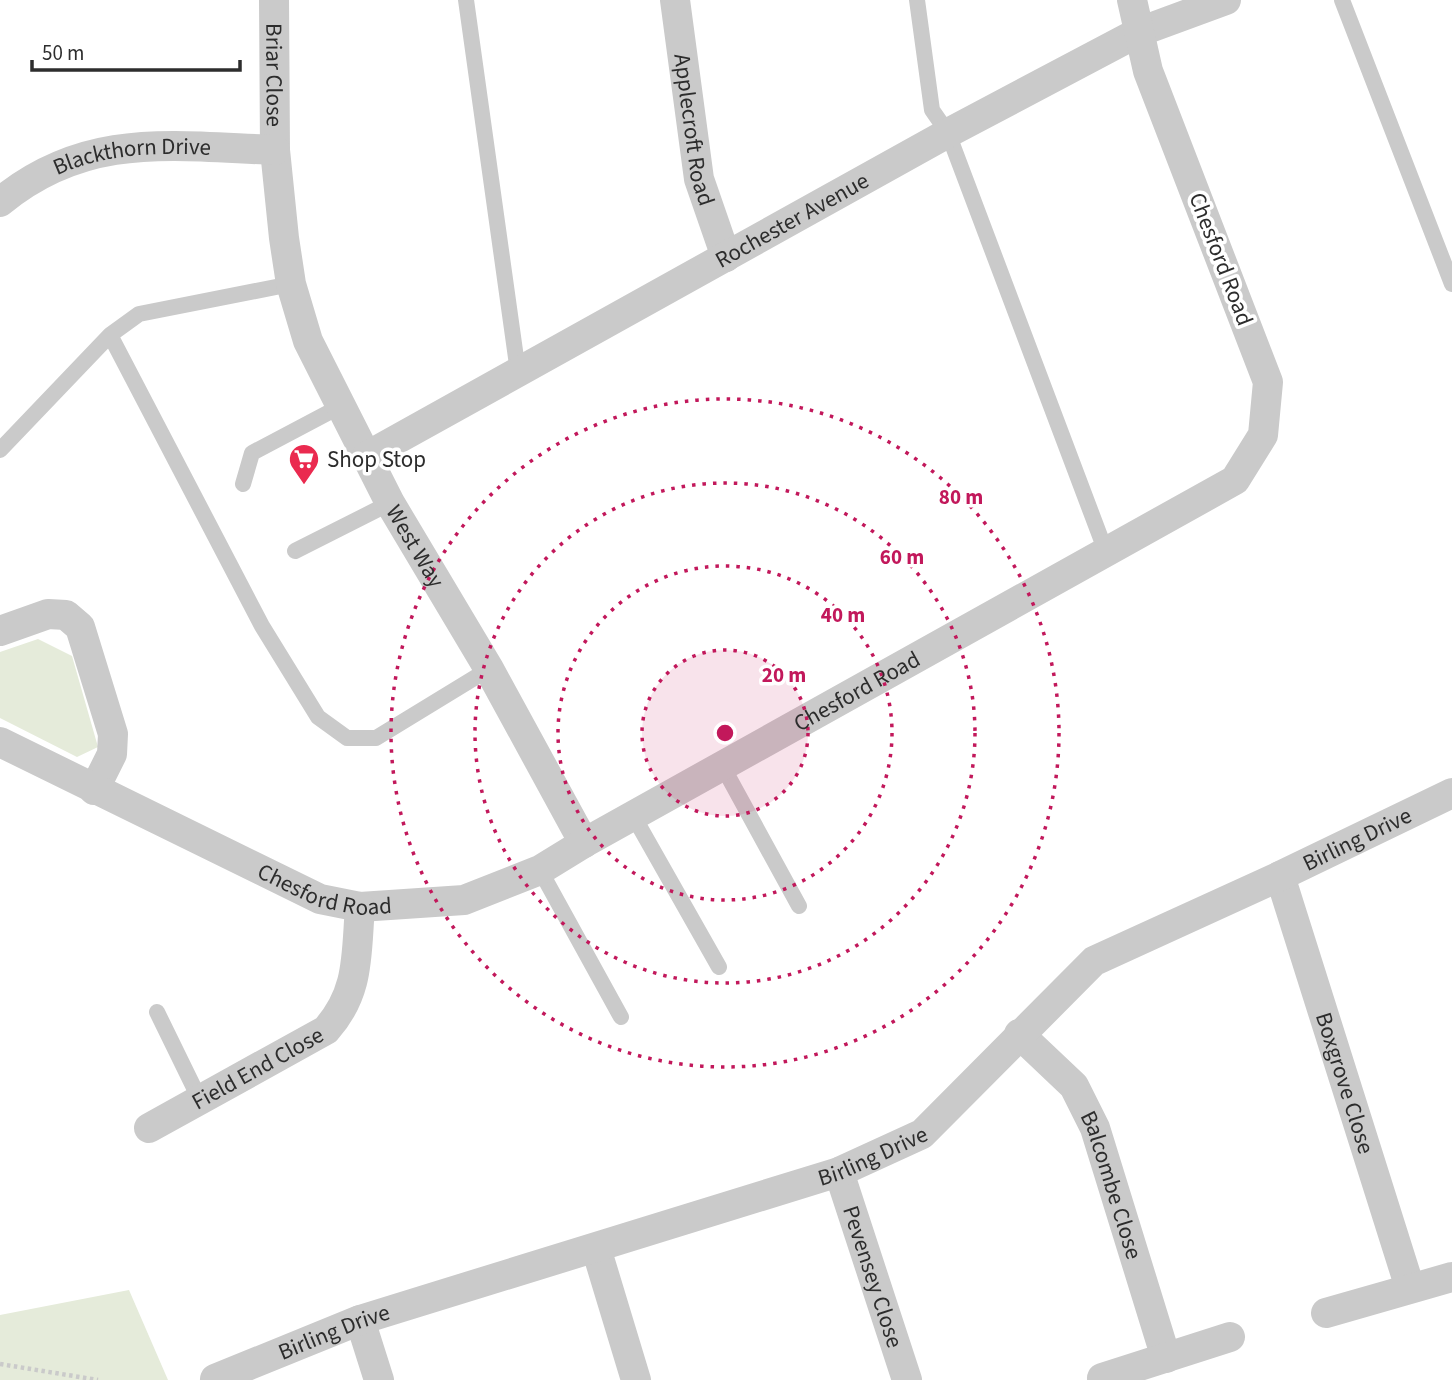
<svg xmlns="http://www.w3.org/2000/svg" width="1452" height="1380" font-family="'Source Sans 3',sans-serif">
  <style>
    .green { fill: #e5ebda }
    .lines { fill: none; stroke-linecap: round; stroke-linejoin: round }
    .path { stroke: #cacaca; stroke-width: 4.5; stroke-dasharray: 3.5 3.5; stroke-linecap: butt }
    .lane { stroke: #cacaca; stroke-width: 16 }
    .street { stroke: #cacaca; stroke-width: 30 }
    .ring { fill: none; stroke: #c2185b; stroke-width: 3.5; stroke-dasharray: 3.5 7 }
    .labels { text-anchor: middle; dominant-baseline: central; stroke-width: 7; stroke-linejoin: round; paint-order: stroke }
    .street-label { font-size: 23px; fill: #2d2d2d; stroke: #fff }
    .poi-label { font-size: 23px; fill: #2d2d2d; stroke: #fff; text-anchor: start }
    .centre { fill: #c2185b; stroke: #fff; stroke-width: 3.5 }
    .ring-label { font-size: 21px; text-anchor: middle; font-weight: bold; fill: #c2185b; stroke: #fff; stroke-width: 7; stroke-linejoin: round; paint-order: stroke }
  </style>
  <rect width="100%" height="100%" fill="#fff"/>
  <path class="green" d="M 38,639 L 72,656 L 98,747 L 77,757 L 0,718 L 0,652 Z
    M 129,1290 L 168,1380 L 0,1380 L 0,1315 Z"/>
  <g class="lines">
    <path class="path" d="M 0,1364 L 98,1380"/>
    <path class="lane" d="M 466,0 L 518,372
      M 917,0 L 932,110 L 948,133 L 1106,552
      M 1342,0 L 1452,284
      M 110,335 L 262,626 L 318,717 L 347,738 L 376,738 L 489,669
      M 0,450 L 110,335 L 139,314 L 291,284
      M 243,484 L 252,453 L 339,407
      M 295,551 L 390,503
      M 723,767 L 799,906
      M 634,817 L 719,967
      M 540,870 L 621,1017
      M 157,1012 L 200,1100"/>
    <g class="street">
      <path id="s1" d="M 274,0 L 275,150 L 284,238 L 291,284 L 308,341 L 390,503 L 489,669 L 584,843"/>
      <path id="s2" d="M 675,0 L 699,179 L 726,257"/>
      <path id="s3" d="M 0,202 C 86,131 172,146 275,150"/>
      <path id="s4" d="M 367,456 L 948,133 L 1139,32 L 1226,0"/>
      <path d="M 0,631 L 48,614 L 66,615 L 80,627 L 113,734 L 112,754 L 94,790"/>
      <path id="s5" d="M 0,742 L 320,899 L 360,907 L 464,900 L 540,870 L 584,843 L 1235,480 L 1263,435 L 1268,382 L 1148,71 L 1132,0"/>
      <path id="s6" d="M 1280,876 L 1410,1288"/>
      <path id="s7" d="M 1019,1034 L 1074,1086 L 1095,1128 L 1166,1358"/>
      <path id="s8" d="M 149,1128 L 326,1030 C 360,992 356,955 360,907"/>
      <path id="s9" d="M 839,1172 L 907,1380"/>
      <path d="M 596,1248 L 636,1380"/>
      <path d="M 1326,1313 L 1452,1277"/>
      <path d="M 360,1320 L 379,1380"/>
      <path d="M 1102,1378 L 1230,1337"/>
      <path id="s10" d="M 215,1379 L 360,1320 L 839,1172 L 922,1134 L 1094,961 L 1280,876 L 1452,793"/>
    </g>
  </g>
  <circle cx="725" cy="733" r="83" fill="#c2185b" fill-opacity=".12"/>
  <g class="ring">
    <circle cx="725" cy="733" r="83"/>
    <circle cx="725" cy="733" r="167"/>
    <circle cx="725" cy="733" r="250"/>
    <circle cx="725" cy="733" r="334"/>
  </g>
  <defs>
    <g id="supermarket-pin" transform="scale(1.575)"><path d="M0 17L-7.5 6A9.5 9.5 0 1 1 7.5 6Z" fill="#ea2a4f" stroke="#fff"/><path d="M-6-5.5h2.5l.6 2H6L4.5 2H-2.5L-4.4-4H-6ZM-1.5 3.2a1.3 1.3 0 1 0 .1 0ZM3 3.2a1.3 1.3 0 1 0 .1 0Z" fill="#fff"/></g>
  </defs>
  <g fill-rule="evenodd">
    <use href="#supermarket-pin" x="304" y="459"/>
  </g>
  <g class="labels">
    <g class="street-label">
      <text stroke="none"><textPath href="#s1" startOffset="75">Briar Close</textPath></text>
      <text stroke="none"><textPath href="#s2" startOffset="131">Applecroft Road</textPath></text>
      <text stroke="none"><textPath href="#s3" startOffset="144">Blackthorn Drive</textPath></text>
      <text stroke="none"><textPath href="#s4" startOffset="486">Rochester Avenue</textPath></text>
      <text transform="translate(1221 259) rotate(69)">Chesford Road</text>
      <text stroke="none"><textPath href="#s1" startOffset="576">West Way</textPath></text>
      <text stroke="none"><textPath href="#s5" startOffset="947">Chesford Road</textPath></text>
      <text stroke="none"><textPath href="#s10" startOffset="1283">Birling Drive</textPath></text>
      <text stroke="none"><textPath href="#s5" startOffset="359">Chesford Road</textPath></text>
      <text stroke="none"><textPath href="#s8" startOffset="124">Field End Close</textPath></text>
      <text stroke="none"><textPath href="#s6" startOffset="217">Boxgrove Close</textPath></text>
      <text stroke="none"><textPath href="#s10" startOffset="695">Birling Drive</textPath></text>
      <text stroke="none"><textPath href="#s7" startOffset="182">Balcombe Close</textPath></text>
      <text stroke="none"><textPath href="#s9" startOffset="110">Pevensey Close</textPath></text>
      <text stroke="none"><textPath href="#s10" startOffset="128">Birling Drive</textPath></text>
    </g>
    <g class="poi-label">
      <text x="327" y="459">Shop Stop</text>
    </g>
  </g>
  <circle cx="725" cy="733" r="10" class="centre"/>
  <g class="ring-label">
    <text x="961" y="504">80 m</text>
    <text x="902" y="564">60 m</text>
    <text x="843" y="622">40 m</text>
    <text x="784" y="682">20 m</text>
  </g>
  <path d="M32 60v10h208v-10" fill="none" stroke="#2d2d2d" stroke-width="3.5"/>
  <text x="42" y="60" font-size="21" fill="#2d2d2d" stroke="#ffffff" stroke-width="5" paint-order="stroke">50 m</text>
</svg>
